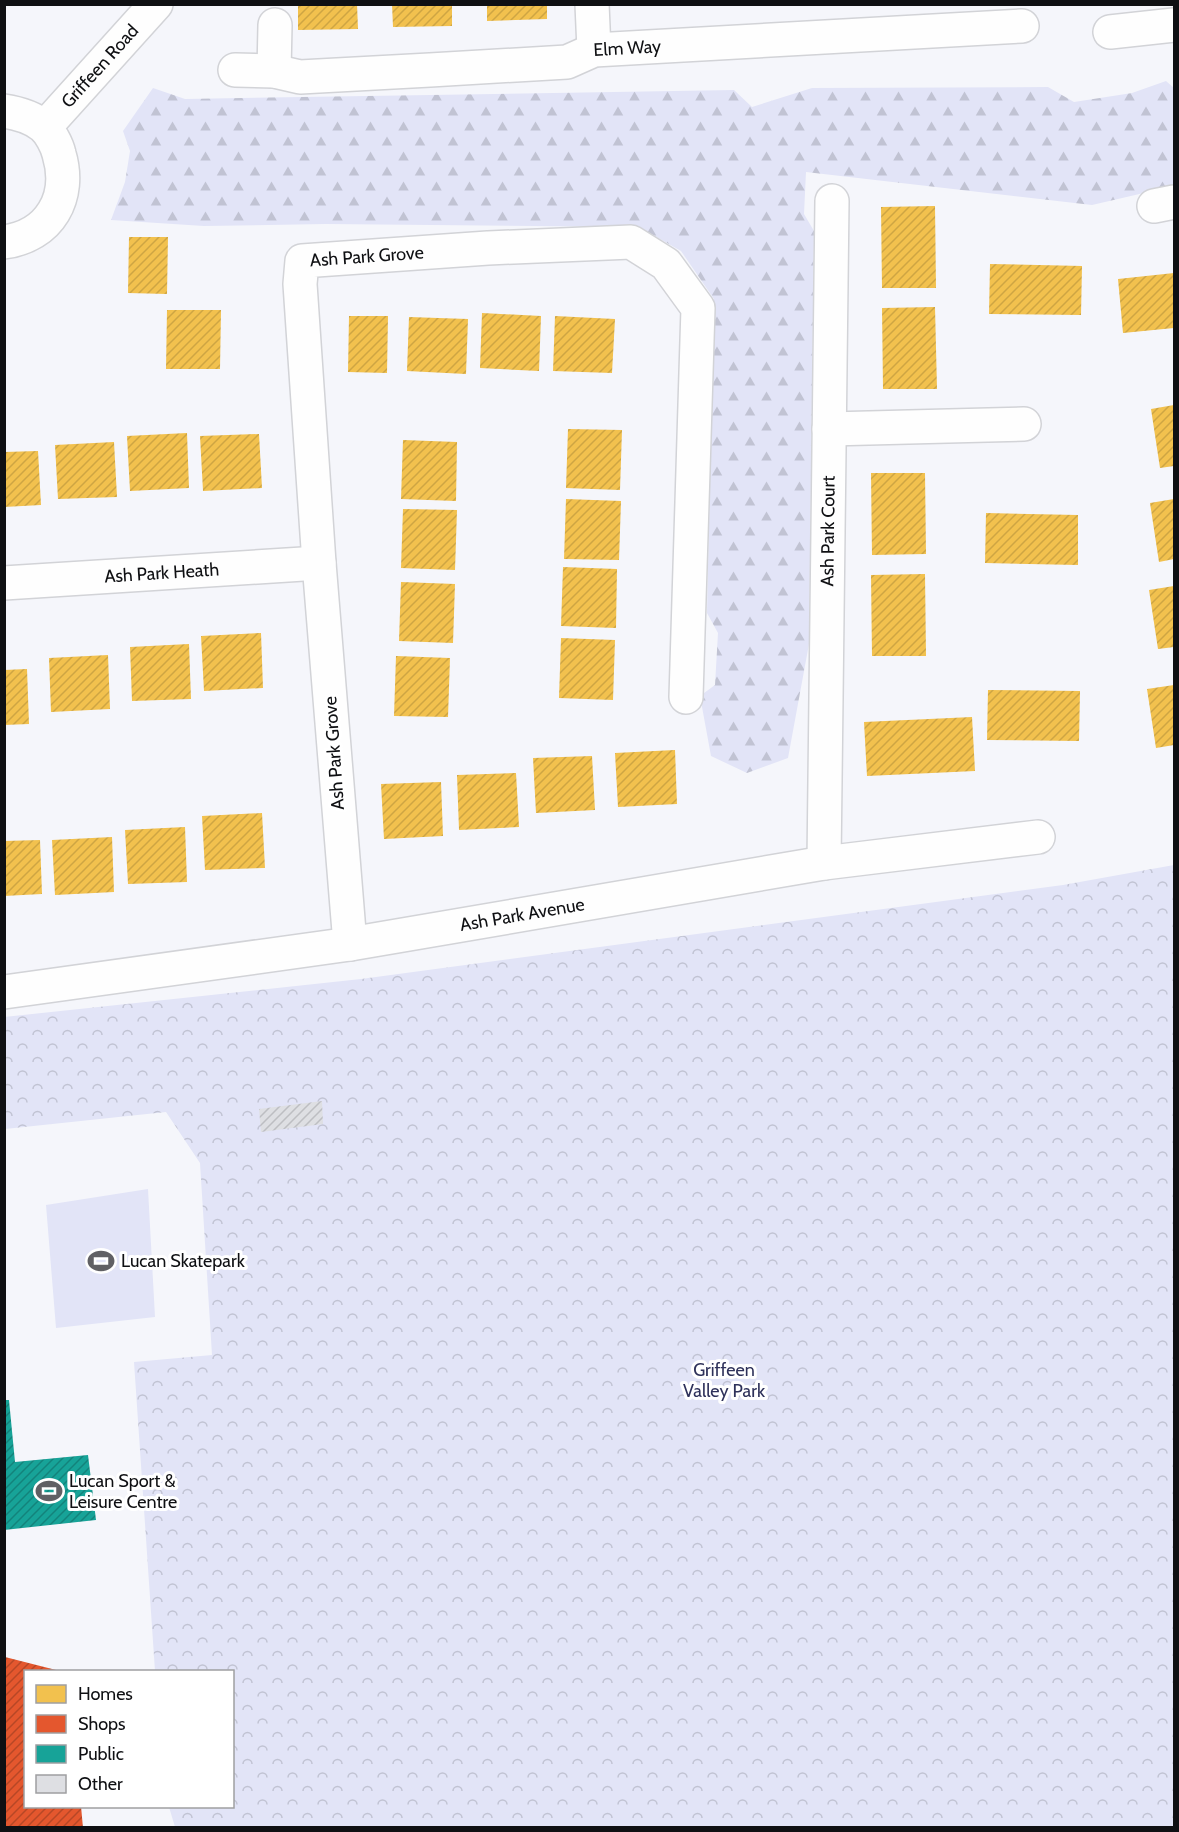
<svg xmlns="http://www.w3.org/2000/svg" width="1179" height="1832" font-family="Cabin,sans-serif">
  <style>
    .forest { fill: url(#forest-firs) }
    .park { fill: url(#park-crowns) }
    .pitch { fill: #e2e4f7 }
    .homes { fill: url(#homes-hatch) }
    .shops { fill: url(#shops-hatch) }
    .public { fill: url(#public-hatch) }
    .building { fill: url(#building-hatch) }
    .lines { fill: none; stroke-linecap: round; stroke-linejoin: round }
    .minor-casing { stroke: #d2d3d7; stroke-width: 36 }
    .minor { stroke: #fefefe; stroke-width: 33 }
    .labels { text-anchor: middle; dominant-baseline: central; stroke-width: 6; stroke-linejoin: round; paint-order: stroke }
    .street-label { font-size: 18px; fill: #0f1013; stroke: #fff }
    .poi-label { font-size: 18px; fill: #0f1013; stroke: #fff; text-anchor: start }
    .park-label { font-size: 18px; fill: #2e315a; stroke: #fff }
  </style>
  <defs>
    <pattern id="forest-firs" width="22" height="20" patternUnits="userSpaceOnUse" patternTransform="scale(1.5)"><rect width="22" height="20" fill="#e2e4f7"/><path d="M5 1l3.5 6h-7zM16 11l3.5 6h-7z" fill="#c1c3d3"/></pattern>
    <pattern id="park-crowns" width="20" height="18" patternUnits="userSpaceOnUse" patternTransform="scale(1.5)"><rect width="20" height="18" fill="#e2e4f7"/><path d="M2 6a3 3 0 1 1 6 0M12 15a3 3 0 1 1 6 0" fill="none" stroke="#c1c3d3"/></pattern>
    <pattern id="homes-hatch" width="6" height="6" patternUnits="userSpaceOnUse" patternTransform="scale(1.5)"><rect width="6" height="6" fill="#f2c14e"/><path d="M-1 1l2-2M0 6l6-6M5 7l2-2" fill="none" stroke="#cea543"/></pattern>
    <pattern id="shops-hatch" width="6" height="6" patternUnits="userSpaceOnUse" patternTransform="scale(1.5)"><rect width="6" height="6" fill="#e4572e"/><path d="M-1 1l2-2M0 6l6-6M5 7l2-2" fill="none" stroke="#b74726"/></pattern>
    <pattern id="public-hatch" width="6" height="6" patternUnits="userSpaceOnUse" patternTransform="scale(1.5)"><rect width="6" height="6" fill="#17a398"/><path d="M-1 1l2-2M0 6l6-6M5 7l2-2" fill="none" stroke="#13837b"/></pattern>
    <pattern id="building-hatch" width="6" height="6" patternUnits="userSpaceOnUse" patternTransform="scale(1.5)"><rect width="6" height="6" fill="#dedfe3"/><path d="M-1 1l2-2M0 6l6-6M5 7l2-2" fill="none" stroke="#bdbec2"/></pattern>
  </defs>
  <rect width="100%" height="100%" fill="#f5f6fb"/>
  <path class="forest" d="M 1166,81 L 1174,88 L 1174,186 L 1092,205 L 806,172 L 804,214 L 814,231 L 809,644 L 788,758 L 747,773 L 711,756 L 700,696 L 715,685 L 718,633 L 707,613 L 714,299 L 681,251 L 639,227 L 326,224 L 204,226 L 111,220 L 125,182 L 130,151 L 123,131 L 153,88 L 185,99 L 734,90 L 752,107 L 812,88 L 1048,87 L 1074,102 L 1132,93 Z"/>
  <path class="park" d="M 1174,865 L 1174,1827 L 175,1827 L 169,1807 L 232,1806 L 232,1672 L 155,1671 L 134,1362 L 212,1355 L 200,1163 L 166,1112 L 5,1129 L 4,1017 L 361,979 L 1063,885 Z"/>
  <path class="pitch" d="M 148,1189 L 155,1317 L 56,1328 L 46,1205 Z"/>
  <path class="homes" d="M 298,4 L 357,4 L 358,29 L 298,30 Z
    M 392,4 L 452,4 L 452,26 L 393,27 Z
    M 487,4 L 547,4 L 547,19 L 487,21 Z
    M 935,206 L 936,288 L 882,288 L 881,207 Z
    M 129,237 L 168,237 L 167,294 L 128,293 Z
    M 990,264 L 1082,266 L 1081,315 L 989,314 Z
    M 1174,273 L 1174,328 L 1123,333 L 1118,279 Z
    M 935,307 L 937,389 L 883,389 L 882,308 Z
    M 167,310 L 221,310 L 220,369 L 166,369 Z
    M 482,313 L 541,316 L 539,371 L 480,368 Z
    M 349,316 L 388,316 L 387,373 L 348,372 Z
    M 555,316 L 615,319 L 612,373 L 553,371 Z
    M 409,317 L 468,319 L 466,374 L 407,371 Z
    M 1174,405 L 1174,466 L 1160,468 L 1151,409 Z
    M 568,429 L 622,430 L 620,490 L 566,488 Z
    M 187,433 L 189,488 L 130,491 L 127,436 Z
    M 259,434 L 262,488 L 203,491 L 200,436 Z
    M 403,440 L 457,442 L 456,501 L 401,499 Z
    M 114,442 L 117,497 L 58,499 L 55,445 Z
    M 38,451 L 41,505 L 4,507 L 4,452 Z
    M 871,473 L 925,473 L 926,554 L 872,555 Z
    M 566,499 L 621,501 L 619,560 L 564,559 Z
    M 1174,499 L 1174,559 L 1159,562 L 1150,503 Z
    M 403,509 L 457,510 L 455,570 L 401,568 Z
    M 986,513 L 1078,515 L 1078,565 L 985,563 Z
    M 563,567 L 617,569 L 616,628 L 561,626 Z
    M 925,574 L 926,656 L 872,656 L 871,575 Z
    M 401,582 L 455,584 L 453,643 L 399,641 Z
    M 1174,586 L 1174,647 L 1158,649 L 1149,590 Z
    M 261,633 L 263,688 L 204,691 L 201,636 Z
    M 561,638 L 615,640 L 613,700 L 559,698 Z
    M 189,644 L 191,699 L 132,701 L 130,647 Z
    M 108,655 L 110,709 L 51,712 L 49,658 Z
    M 396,656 L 450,658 L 448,717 L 394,716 Z
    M 27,669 L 29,724 L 4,725 L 4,670 Z
    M 1174,685 L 1174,745 L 1156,748 L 1147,689 Z
    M 988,690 L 1080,691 L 1079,741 L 987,740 Z
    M 972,717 L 975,771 L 867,776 L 864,722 Z
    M 675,750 L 677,804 L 618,807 L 615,753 Z
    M 592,756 L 595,810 L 536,813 L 533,758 Z
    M 516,773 L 519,827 L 459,830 L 457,775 Z
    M 441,782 L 443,836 L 384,839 L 381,784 Z
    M 262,813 L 265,868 L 205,870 L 202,816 Z
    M 185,827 L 187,882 L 128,884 L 125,830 Z
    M 112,837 L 114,892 L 55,895 L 52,840 Z
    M 40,840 L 42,894 L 4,896 L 4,841 Z"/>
  <path class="shops" d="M 5,1657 L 60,1671 L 26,1672 L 26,1806 L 81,1806 L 83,1828 L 5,1828 Z"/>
  <path class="public" d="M 4,1400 L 9,1400 L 15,1462 L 88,1455 L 96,1520 L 4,1530 Z"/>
  <path class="building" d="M 322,1101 L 323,1124 L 261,1132 L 259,1109 Z"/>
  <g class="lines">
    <g class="minor-casing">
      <g id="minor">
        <path d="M 592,4 L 594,50"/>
        <path d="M 1110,32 L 1174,25"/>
        <path id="s1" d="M 235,70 L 274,71 L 300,77 L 430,70 L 567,62 L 594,50 L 1022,26"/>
        <path d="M 274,71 L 275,25"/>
        <path d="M 4,111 C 17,113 33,118 43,126 C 50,132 57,145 59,154 C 72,197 50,236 4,242"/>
        <path id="s2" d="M 45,127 L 156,4"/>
        <path d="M 1154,206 L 1174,202"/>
        <path d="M 829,429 L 1024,424"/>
        <path id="s3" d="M 4,583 L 319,563"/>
        <path id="s4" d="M 824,863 L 832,201"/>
        <path id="s5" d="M 350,944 L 319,563 L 300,284 L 302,261 L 488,248 L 631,242 L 666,264 L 698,308 L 686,697"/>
        <path id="s6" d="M 4,992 L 350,944 L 824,863 L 1038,837"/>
      </g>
    </g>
    <use href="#minor" class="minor"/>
  </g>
  <defs>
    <g id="stadium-bare" transform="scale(2.07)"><path d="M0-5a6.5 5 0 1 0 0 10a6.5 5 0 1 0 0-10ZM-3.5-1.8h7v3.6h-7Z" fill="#606064" stroke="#fff" stroke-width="2.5" paint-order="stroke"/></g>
  </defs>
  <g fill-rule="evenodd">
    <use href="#stadium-bare" x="101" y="1261"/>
    <use href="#stadium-bare" x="49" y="1491"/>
  </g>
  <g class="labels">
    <g class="street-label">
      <text stroke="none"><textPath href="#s1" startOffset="396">Elm Way</textPath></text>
      <text stroke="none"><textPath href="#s2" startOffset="82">Griffeen Road</textPath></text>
      <text stroke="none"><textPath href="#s5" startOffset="750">Ash Park Grove</textPath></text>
      <text stroke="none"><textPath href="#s4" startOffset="332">Ash Park Court</textPath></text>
      <text stroke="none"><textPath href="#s3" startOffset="158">Ash Park Heath</textPath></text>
      <text transform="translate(334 753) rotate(-94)">Ash Park Grove</text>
      <text stroke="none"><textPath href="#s6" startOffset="524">Ash Park Avenue</textPath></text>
    </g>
    <g class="poi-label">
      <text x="121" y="1261">Lucan Skatepark</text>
      <text x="69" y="1481">Lucan Sport &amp;<tspan x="69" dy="21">Leisure Centre</tspan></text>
    </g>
    <g class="park-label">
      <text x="724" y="1370">Griffeen<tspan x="724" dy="21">Valley Park</tspan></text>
    </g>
  </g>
  <rect width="1179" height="1832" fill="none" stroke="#0f1013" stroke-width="12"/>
  <rect x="24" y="1670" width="210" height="138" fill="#ffffff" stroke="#9f9fa1" stroke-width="1.5"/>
  <rect x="36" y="1685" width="30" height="18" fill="#f2c14e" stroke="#9f9fa1" stroke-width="1.5"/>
  <text x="78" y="1700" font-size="18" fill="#0f1013">Homes</text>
  <rect x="36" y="1715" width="30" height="18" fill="#e4572e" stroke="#9f9fa1" stroke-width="1.5"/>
  <text x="78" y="1730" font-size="18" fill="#0f1013">Shops</text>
  <rect x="36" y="1745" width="30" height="18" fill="#17a398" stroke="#9f9fa1" stroke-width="1.5"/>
  <text x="78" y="1760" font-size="18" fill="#0f1013">Public</text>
  <rect x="36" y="1775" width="30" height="18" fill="#dedfe3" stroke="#9f9fa1" stroke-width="1.5"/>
  <text x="78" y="1790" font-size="18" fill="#0f1013">Other</text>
</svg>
